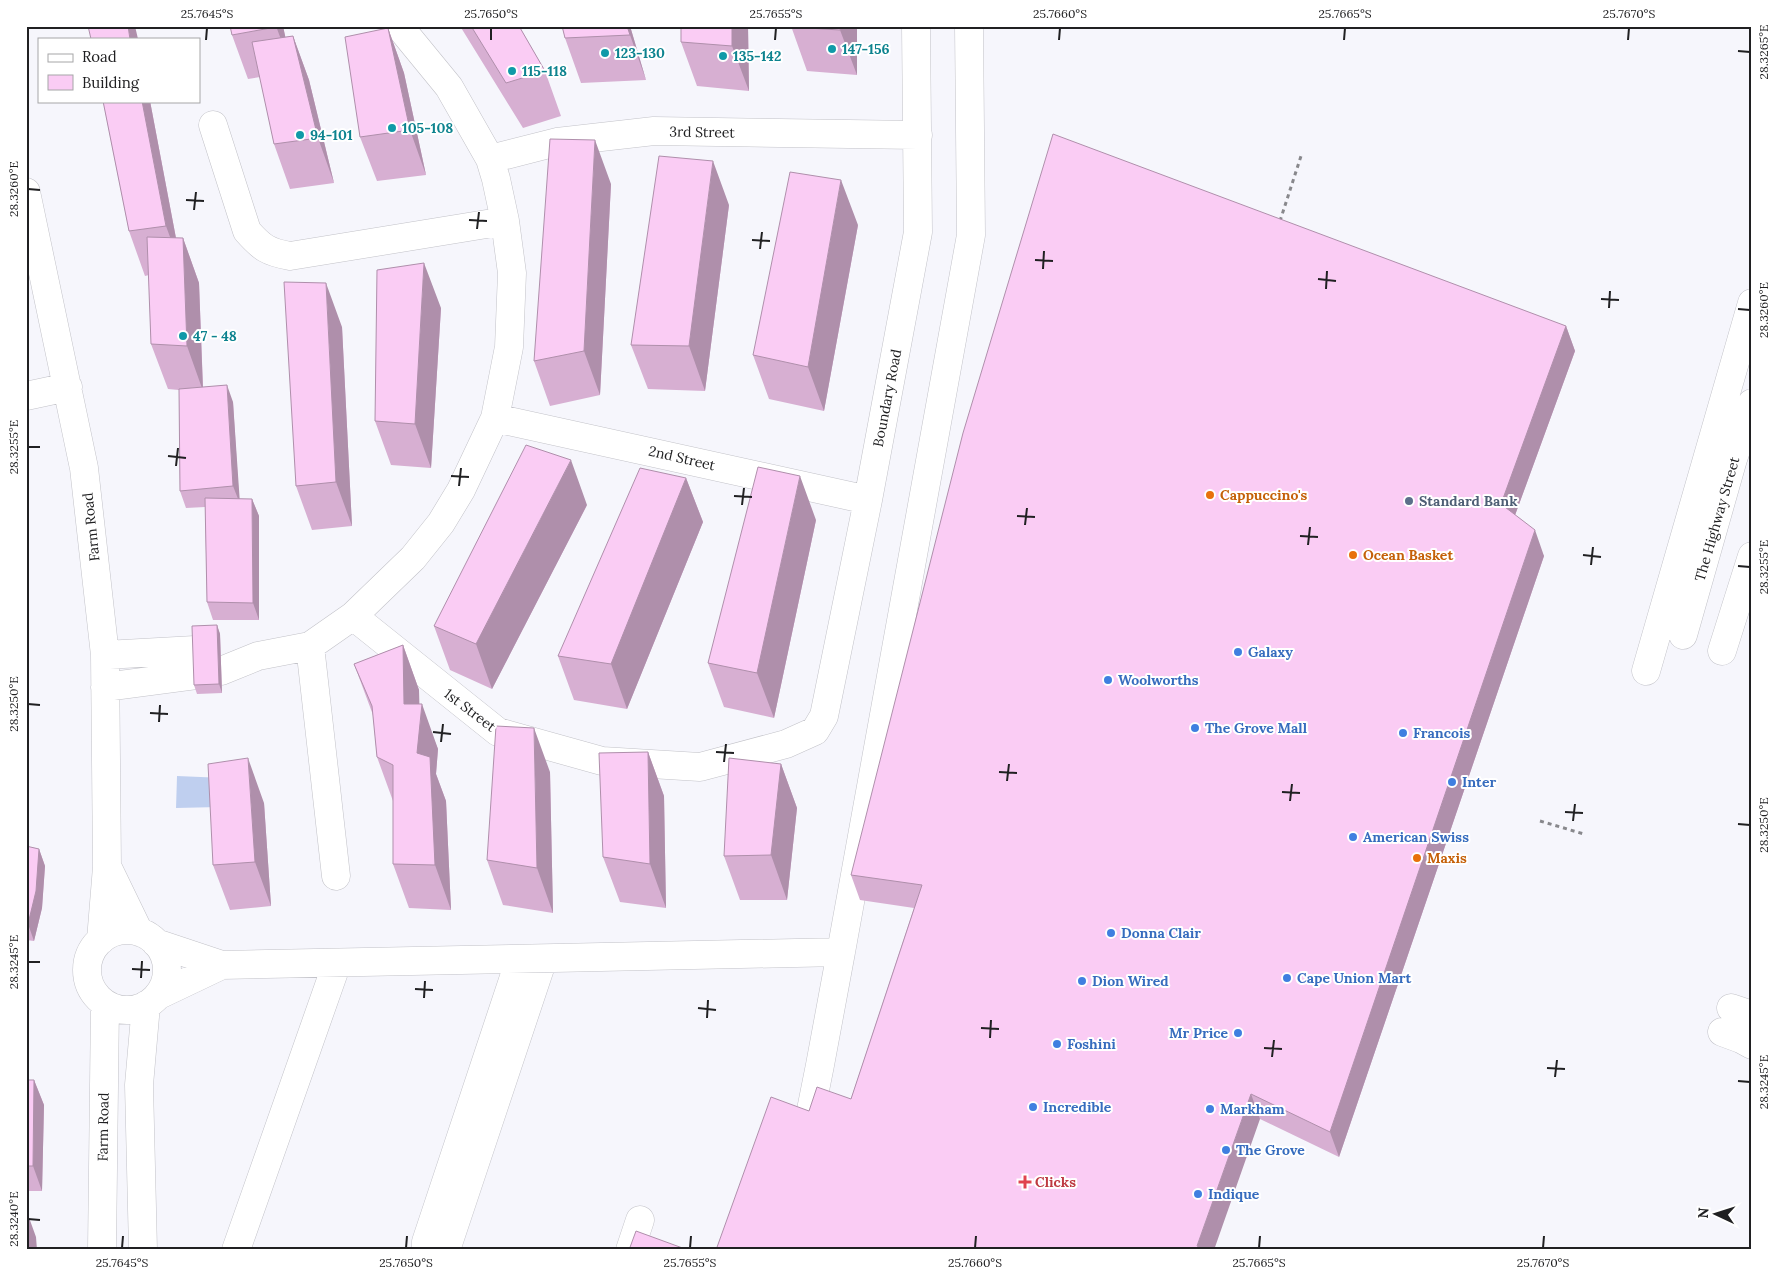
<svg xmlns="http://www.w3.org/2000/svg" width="1778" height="1276" font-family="Lora,serif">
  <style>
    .water { fill: #bfcfef }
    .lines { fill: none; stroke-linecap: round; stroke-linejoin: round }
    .minor-casing { stroke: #c2c2c8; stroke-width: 29 }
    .path { stroke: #88888c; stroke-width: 3; stroke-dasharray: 4 4; stroke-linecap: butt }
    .minor { stroke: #fff; stroke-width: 28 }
    .wall { fill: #d7afd2 }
    .shaded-wall { fill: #af8fab }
    .building { fill: #faccf4; stroke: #af8fab }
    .ticks { fill: none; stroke: #202022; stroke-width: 2 }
    .culture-dot { fill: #0f9aa8; stroke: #fff; stroke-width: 2 }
    .food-dot { fill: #e8710a; stroke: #fff; stroke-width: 2 }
    .service-dot { fill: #5c6f8a; stroke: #fff; stroke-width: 2 }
    .shop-dot { fill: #3f7fe0; stroke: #fff; stroke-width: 2 }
    .health-dot { fill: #e0444e; stroke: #fff; stroke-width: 2 }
    .labels { text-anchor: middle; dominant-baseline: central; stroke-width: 4; stroke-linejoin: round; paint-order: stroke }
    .culture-label { font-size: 14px; font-weight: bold; fill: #0d838f; stroke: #fff; text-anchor: start }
    .street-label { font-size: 14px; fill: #202022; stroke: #fff }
    .food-label { font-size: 14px; font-weight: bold; fill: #c56008; stroke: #fff; text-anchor: start }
    .service-label { font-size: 14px; font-weight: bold; fill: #4e5e75; stroke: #fff; text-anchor: start }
    .shop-label { font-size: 14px; font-weight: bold; fill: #366cbe; stroke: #fff; text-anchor: start }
    .health-label { font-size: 14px; font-weight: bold; fill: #be3a42; stroke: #fff; text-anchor: start }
    .neatline { fill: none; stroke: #202022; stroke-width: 2 }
    .ticks-label { font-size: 12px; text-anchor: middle; fill: #202022 }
  </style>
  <rect width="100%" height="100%" fill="#f6f6fc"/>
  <path class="water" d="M 177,776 L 224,778 L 219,807 L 176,808 Z"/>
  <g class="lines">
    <g class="minor-casing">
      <path id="minor" d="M 213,125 L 247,231 C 262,248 268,252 290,256 L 505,221
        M 490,159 L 557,142 L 654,131 L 918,135
        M 26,192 L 84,468 L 105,655 L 107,867 L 101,940
        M 26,396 L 68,387
        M 495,418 L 868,500
        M 353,616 L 498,732 L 602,761 L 700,767 L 786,744 L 815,731 L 824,716 L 868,500 L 918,232 L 916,26
        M 1683,635 L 1733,459 L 1752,403
        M 310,646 L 336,876
        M 1722,651 L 1752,556
        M 105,655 L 195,650
        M 221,671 L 258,656 L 310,646 L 353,616 L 413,558 L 441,523 L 461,490 L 495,418 L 509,347 L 512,273 L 505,221 L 496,179 L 490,159 L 449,87 L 399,26
        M 1646,671 L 1752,303
        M 105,687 L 196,675
        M 108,868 L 139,932
        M87 970a40 40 0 1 1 80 0a40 40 0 1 1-80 0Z
        M 156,943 L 222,965 L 841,952 L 971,235 L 969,26
        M 159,995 L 222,965
        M 1731,1008 L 1752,1015
        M 1722,1032 L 1741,1039 L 1752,1045
        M 810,1115 L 820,1065 L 841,952
        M 102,1250 L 105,1004
        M 143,1250 L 139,1085 L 146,1005
        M 236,1250 L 337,963
        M 426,1250 L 426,1242 L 520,959
        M 446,1250 L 543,959
        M 630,1250 L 640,1220"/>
    </g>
    <path class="path" d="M 1280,221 L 1302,153
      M 1540,821 L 1584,834"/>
    <use href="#minor" class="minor"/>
  </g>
  <path class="wall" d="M 230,26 L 283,26 L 285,37 L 293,36 L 309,80 L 334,183 L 290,189 L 274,144 L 260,77 L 248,79 L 232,35 Z
    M 460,26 L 519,26 L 545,71 L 561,116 L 523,128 Z
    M 562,26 L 630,26 L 646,80 L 581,83 L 565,38 Z
    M 681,26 L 748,26 L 749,91 L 697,86 L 681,42 Z
    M 791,26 L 857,26 L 857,75 L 807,71 Z
    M 388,28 L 404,73 L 426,175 L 377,181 L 360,137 Z
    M 103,101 L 150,101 L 176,238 L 183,238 L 199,283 L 203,387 L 233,402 L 239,499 L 252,499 L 259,516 L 259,620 L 213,620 L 207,602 L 205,507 L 186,508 L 180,491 L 179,390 L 168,389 L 151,344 L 149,275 L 145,276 L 129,231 Z
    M 611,184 L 600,395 L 550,406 L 534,361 Z
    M 729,205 L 705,391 L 648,389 L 631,345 Z
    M 858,225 L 824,411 L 769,399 L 753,355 Z
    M 441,308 L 431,468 L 391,465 L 375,421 Z
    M 1566,326 L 1575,351 L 1515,515 L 1544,556 L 1339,1157 L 1260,1119 L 809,1111 L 851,1099 L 914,908 L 860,900 L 851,875 Z
    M 342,327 L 352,526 L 312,530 L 296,486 Z
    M 686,478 L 703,522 L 627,709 L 574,700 L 558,656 Z
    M 587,505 L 492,689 L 450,670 L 434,626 Z
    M 816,520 L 774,718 L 724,707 L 708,663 Z
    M 217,625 L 220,634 L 222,693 L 197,694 L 194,685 Z
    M 403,645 L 419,690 L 419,704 L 438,749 L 436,774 L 446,801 L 451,910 L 409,908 L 393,864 L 393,801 L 377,757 L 373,715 L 354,664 Z
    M 648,752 L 664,796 L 666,908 L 620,902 L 603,857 Z
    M 781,764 L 797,808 L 787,900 L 740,900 L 724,856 Z
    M 550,772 L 553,913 L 503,905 L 487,860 Z
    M 264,803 L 271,906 L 230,910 L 213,865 Z
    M 26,846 L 39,849 L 45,866 L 42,908 L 34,941 L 26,940 Z
    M 26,1080 L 34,1080 L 44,1105 L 42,1191 L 26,1191 Z"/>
  <path class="shaded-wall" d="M 128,26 L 135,26 L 138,39 L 130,39 Z
    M 276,26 L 283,26 L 293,72 Z
    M 627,26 L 630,26 L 646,80 L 630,35 Z
    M 732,26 L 748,26 L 749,91 L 732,46 Z
    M 841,26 L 857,26 L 857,75 L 840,30 Z
    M 388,28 L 404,73 L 426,175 L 410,130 Z
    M 293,36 L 309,80 L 334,183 L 318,138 Z
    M 142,101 L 150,101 L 182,270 L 166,226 Z
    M 595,140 L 611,184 L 600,395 L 584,351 Z
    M 713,161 L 729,205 L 705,391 L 689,346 Z
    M 841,180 L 858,225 L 824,411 L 808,367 Z
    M 183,238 L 199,283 L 203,391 L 187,346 Z
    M 424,263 L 441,308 L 431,468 L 415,424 Z
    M 326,283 L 342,327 L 352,526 L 336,482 Z
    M 1566,326 L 1575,351 L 1510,529 L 1501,504 Z
    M 227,385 L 233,402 L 240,504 L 233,486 Z
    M 571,460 L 587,505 L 492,689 L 476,644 Z
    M 800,476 L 816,520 L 774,718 L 757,673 Z
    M 686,478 L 703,522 L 627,709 L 611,664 Z
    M 252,499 L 259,516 L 259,620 L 253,603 Z
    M 1535,530 L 1544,556 L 1339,1157 L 1330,1132 Z
    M 217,625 L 220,634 L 222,693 L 219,684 Z
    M 403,645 L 419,690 L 420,726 L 422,704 L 438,749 L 436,774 L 446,801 L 451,910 L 435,865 L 417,753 L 404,704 Z
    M 534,728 L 550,772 L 553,913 L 537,868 Z
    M 648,752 L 664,796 L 666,908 L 650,864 Z
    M 248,758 L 264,803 L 271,906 L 255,862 Z
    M 781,764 L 797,808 L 787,900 L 771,855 Z
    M 39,849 L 45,866 L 42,908 L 34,941 L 28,924 Z
    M 34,1080 L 44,1105 L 42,1191 L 33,1166 Z
    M 1251,1094 L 1260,1119 L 1214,1250 L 1198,1250 L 1197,1246 Z
    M 27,1212 L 36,1237 L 37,1250 L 29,1250 Z"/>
  <path class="building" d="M 88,26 L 128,26 L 130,39 L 91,39 Z
    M 230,26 L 276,26 L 276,27 L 232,35 Z
    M 471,26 L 519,26 L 545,71 L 506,83 Z
    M 562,26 L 627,26 L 630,35 L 565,38 Z
    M 681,26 L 732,26 L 732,46 L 681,42 Z
    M 791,26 L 841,26 L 840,30 L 791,27 Z
    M 388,28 L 410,130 L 360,137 L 345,37 Z
    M 293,36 L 318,138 L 274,144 L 252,42 Z
    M 103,101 L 142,101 L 166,226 L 129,231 Z
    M 1053,134 L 1566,326 L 1501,504 L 1535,530 L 1330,1132 L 1251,1094 L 1197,1246 L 1206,1250 L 716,1250 L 771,1097 L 809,1111 L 817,1087 L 851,1099 L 922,885 L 851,875 L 963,433 Z
    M 550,139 L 595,140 L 584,351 L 534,361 Z
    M 659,156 L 713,161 L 689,346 L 631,345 Z
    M 790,172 L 841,180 L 808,367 L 753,355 Z
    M 147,237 L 183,238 L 187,346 L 151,344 Z
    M 424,263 L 415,424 L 375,421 L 377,270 Z
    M 284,282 L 326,283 L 336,482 L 296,486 Z
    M 227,385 L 233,486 L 180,491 L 179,389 Z
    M 526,445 L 571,460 L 476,644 L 434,626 Z
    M 758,467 L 800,476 L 757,673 L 708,663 Z
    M 640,468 L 686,478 L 611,664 L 558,656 Z
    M 205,498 L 252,499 L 253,603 L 207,602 Z
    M 217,625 L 219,684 L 194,685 L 192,626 Z
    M 403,645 L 404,704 L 422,704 L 417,753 L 430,757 L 435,865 L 393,864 L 393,765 L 377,757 L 372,706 L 354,664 Z
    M 496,726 L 534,728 L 537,868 L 487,860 Z
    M 648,752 L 650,864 L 603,857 L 599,753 Z
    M 248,758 L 255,862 L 213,865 L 208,764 Z
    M 729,758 L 781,764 L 771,855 L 724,856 Z
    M 26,846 L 39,849 L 36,891 L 28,924 L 26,924 Z
    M 26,1080 L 34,1080 L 33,1166 L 26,1166 Z
    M 26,1212 L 27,1212 L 29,1250 L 26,1250 Z
    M 636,1231 L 688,1250 L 629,1250 Z"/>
  <path class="ticks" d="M 206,40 L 207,28M 491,40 L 491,28M 775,40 L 776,28M 1059,40 L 1060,28M 1344,40 L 1345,28M 1628,40 L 1629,28M 1738,51 L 1750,52M 28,189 L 40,190M 186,200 L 204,201M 194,210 L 196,192M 469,220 L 487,221M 477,229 L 479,212M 752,240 L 770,241M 760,249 L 762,232M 1035,260 L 1053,261M 1043,269 L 1044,251M 1318,279 L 1336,281M 1326,289 L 1327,271M 1601,299 L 1619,300M 1609,308 L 1610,291M 1738,309 L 1750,310M 28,447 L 40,447M 168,456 L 186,458M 176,466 L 178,448M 451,476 L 469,477M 459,486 L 461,468M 734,496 L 752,497M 742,505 L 744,488M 1017,516 L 1035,517M 1025,525 L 1027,508M 1300,536 L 1318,537M 1308,545 L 1310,527M 1583,555 L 1601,557M 1591,565 L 1593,547M 1738,566 L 1750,567M 28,704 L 40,705M 150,713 L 168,714M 159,722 L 160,705M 433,732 L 451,734M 441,742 L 443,724M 716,752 L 734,753M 724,762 L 726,744M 999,772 L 1017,773M 1007,781 L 1009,764M 1282,792 L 1300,793M 1290,801 L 1292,784M 1565,812 L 1583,813M 1573,821 L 1575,804M 1738,824 L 1750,825M 28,962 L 40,962M 132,969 L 150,970M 141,978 L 142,961M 415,989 L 433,990M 424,998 L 425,981M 698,1008 L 716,1010M 707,1018 L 708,1000M 981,1028 L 999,1029M 990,1038 L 991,1020M 1264,1048 L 1282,1049M 1272,1057 L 1274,1040M 1547,1068 L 1565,1069M 1555,1077 L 1557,1060M 1738,1081 L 1750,1082M 28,1219 L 40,1220M 122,1248 L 123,1236M 406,1248 L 407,1236M 690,1248 L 691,1236M 975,1248 L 976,1236M 1259,1248 L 1260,1236M 1543,1248 L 1544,1236"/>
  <g class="culture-dot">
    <circle cx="832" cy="49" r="5"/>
    <circle cx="605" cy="53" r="5"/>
    <circle cx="723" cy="56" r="5"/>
    <circle cx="512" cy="71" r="5"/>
    <circle cx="392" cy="128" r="5"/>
    <circle cx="300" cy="135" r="5"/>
    <circle cx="183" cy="336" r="5"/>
  </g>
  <g class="food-dot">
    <circle cx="1210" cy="495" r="5"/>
    <circle cx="1353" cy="555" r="5"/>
    <circle cx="1417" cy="858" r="5"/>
  </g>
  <circle class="service-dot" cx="1409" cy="501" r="5"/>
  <g class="shop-dot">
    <circle cx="1238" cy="652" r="5"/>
    <circle cx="1108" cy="680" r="5"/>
    <circle cx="1195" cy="728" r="5"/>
    <circle cx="1403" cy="733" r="5"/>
    <circle cx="1452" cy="782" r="5"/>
    <circle cx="1353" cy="837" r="5"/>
    <circle cx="1111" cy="933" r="5"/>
    <circle cx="1287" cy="978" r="5"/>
    <circle cx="1082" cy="981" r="5"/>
    <circle cx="1238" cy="1033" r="5"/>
    <circle cx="1057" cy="1044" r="5"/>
    <circle cx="1033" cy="1107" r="5"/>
    <circle cx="1210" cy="1109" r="5"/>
    <circle cx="1226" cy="1150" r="5"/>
    <circle cx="1198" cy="1194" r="5"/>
  </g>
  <path class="health-dot" d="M1022.5 1174.5h5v5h5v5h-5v5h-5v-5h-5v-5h5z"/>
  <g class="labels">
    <g class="culture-label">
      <text x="842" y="49">147-156</text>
      <text x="615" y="53">123-130</text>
      <text x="733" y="56">135-142</text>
      <text x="522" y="71">115-118</text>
      <text x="402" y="128">105-108</text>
      <text x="310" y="135">94-101</text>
      <text x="193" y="336">47 - 48</text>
    </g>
    <g class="street-label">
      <text transform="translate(702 132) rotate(1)">3rd Street</text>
      <text transform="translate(887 398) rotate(-79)">Boundary Road</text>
      <text transform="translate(682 458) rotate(13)">2nd Street</text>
      <text transform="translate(1717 519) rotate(-74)">The Highway Street</text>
      <text transform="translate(91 527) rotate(-96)">Farm Road</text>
      <text transform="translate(470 710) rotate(37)">1st Street</text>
      <text transform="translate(103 1127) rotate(-89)">Farm Road</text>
    </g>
    <g class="food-label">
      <text x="1220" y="495">Cappuccino's</text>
      <text x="1363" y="555">Ocean Basket</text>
      <text x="1427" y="858">Maxis</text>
    </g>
    <g class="service-label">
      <text x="1419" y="501">Standard Bank</text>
    </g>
    <g class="shop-label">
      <text x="1248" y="652">Galaxy</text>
      <text x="1118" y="680">Woolworths</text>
      <text x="1205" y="728">The Grove Mall</text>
      <text x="1413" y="733">Francois</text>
      <text x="1462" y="782">Inter</text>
      <text x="1363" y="837">American Swiss</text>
      <text x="1121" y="933">Donna Clair</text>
      <text x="1297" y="978">Cape Union Mart</text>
      <text x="1092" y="981">Dion Wired</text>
      <text x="1228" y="1033" text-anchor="end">Mr Price</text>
      <text x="1067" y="1044">Foshini</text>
      <text x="1043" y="1107">Incredible</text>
      <text x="1220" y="1109">Markham</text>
      <text x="1236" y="1150">The Grove</text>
      <text x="1208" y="1194">Indique</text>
    </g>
    <g class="health-label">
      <text x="1035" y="1182">Clicks</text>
    </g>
  </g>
  <rect width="1778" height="1276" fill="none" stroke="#ffffff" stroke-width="55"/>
  <rect x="38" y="38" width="162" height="65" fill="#ffffff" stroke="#a6a6a7"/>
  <rect x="48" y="54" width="25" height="8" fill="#ffffff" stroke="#a6a6a7"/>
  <text x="82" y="62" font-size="15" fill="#202022">Road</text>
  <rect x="48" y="75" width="25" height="15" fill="#faccf4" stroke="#a6a6a7"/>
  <text x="82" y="88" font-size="15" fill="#202022">Building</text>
  <g transform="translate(1716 1214) rotate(274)" stroke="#ffffff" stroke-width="4" paint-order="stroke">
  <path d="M0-4L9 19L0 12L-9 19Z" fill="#202022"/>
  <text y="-8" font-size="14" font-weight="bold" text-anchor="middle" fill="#202022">N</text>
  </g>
  <rect x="28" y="28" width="1722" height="1220" class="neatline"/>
  <g class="ticks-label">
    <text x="207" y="18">25.7645°S</text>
    <text x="491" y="18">25.7650°S</text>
    <text x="776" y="18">25.7655°S</text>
    <text x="1060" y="18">25.7660°S</text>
    <text x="1345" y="18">25.7665°S</text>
    <text x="1629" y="18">25.7670°S</text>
    <text transform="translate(1764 52) rotate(-90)" y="4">28.3265°E</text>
    <text transform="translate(14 189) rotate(-90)" y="4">28.3260°E</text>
    <text transform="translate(1764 310) rotate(-90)" y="4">28.3260°E</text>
    <text transform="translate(14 447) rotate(-90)" y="4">28.3255°E</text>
    <text transform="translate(1764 567) rotate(-90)" y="4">28.3255°E</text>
    <text transform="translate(14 704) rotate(-90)" y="4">28.3250°E</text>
    <text transform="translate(1764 825) rotate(-90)" y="4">28.3250°E</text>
    <text transform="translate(14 962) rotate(-90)" y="4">28.3245°E</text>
    <text transform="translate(1764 1082) rotate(-90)" y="4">28.3245°E</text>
    <text transform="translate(14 1219) rotate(-90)" y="4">28.3240°E</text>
    <text x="122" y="1267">25.7645°S</text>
    <text x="406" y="1267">25.7650°S</text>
    <text x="690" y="1267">25.7655°S</text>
    <text x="975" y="1267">25.7660°S</text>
    <text x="1259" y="1267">25.7665°S</text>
    <text x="1543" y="1267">25.7670°S</text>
  </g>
</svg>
